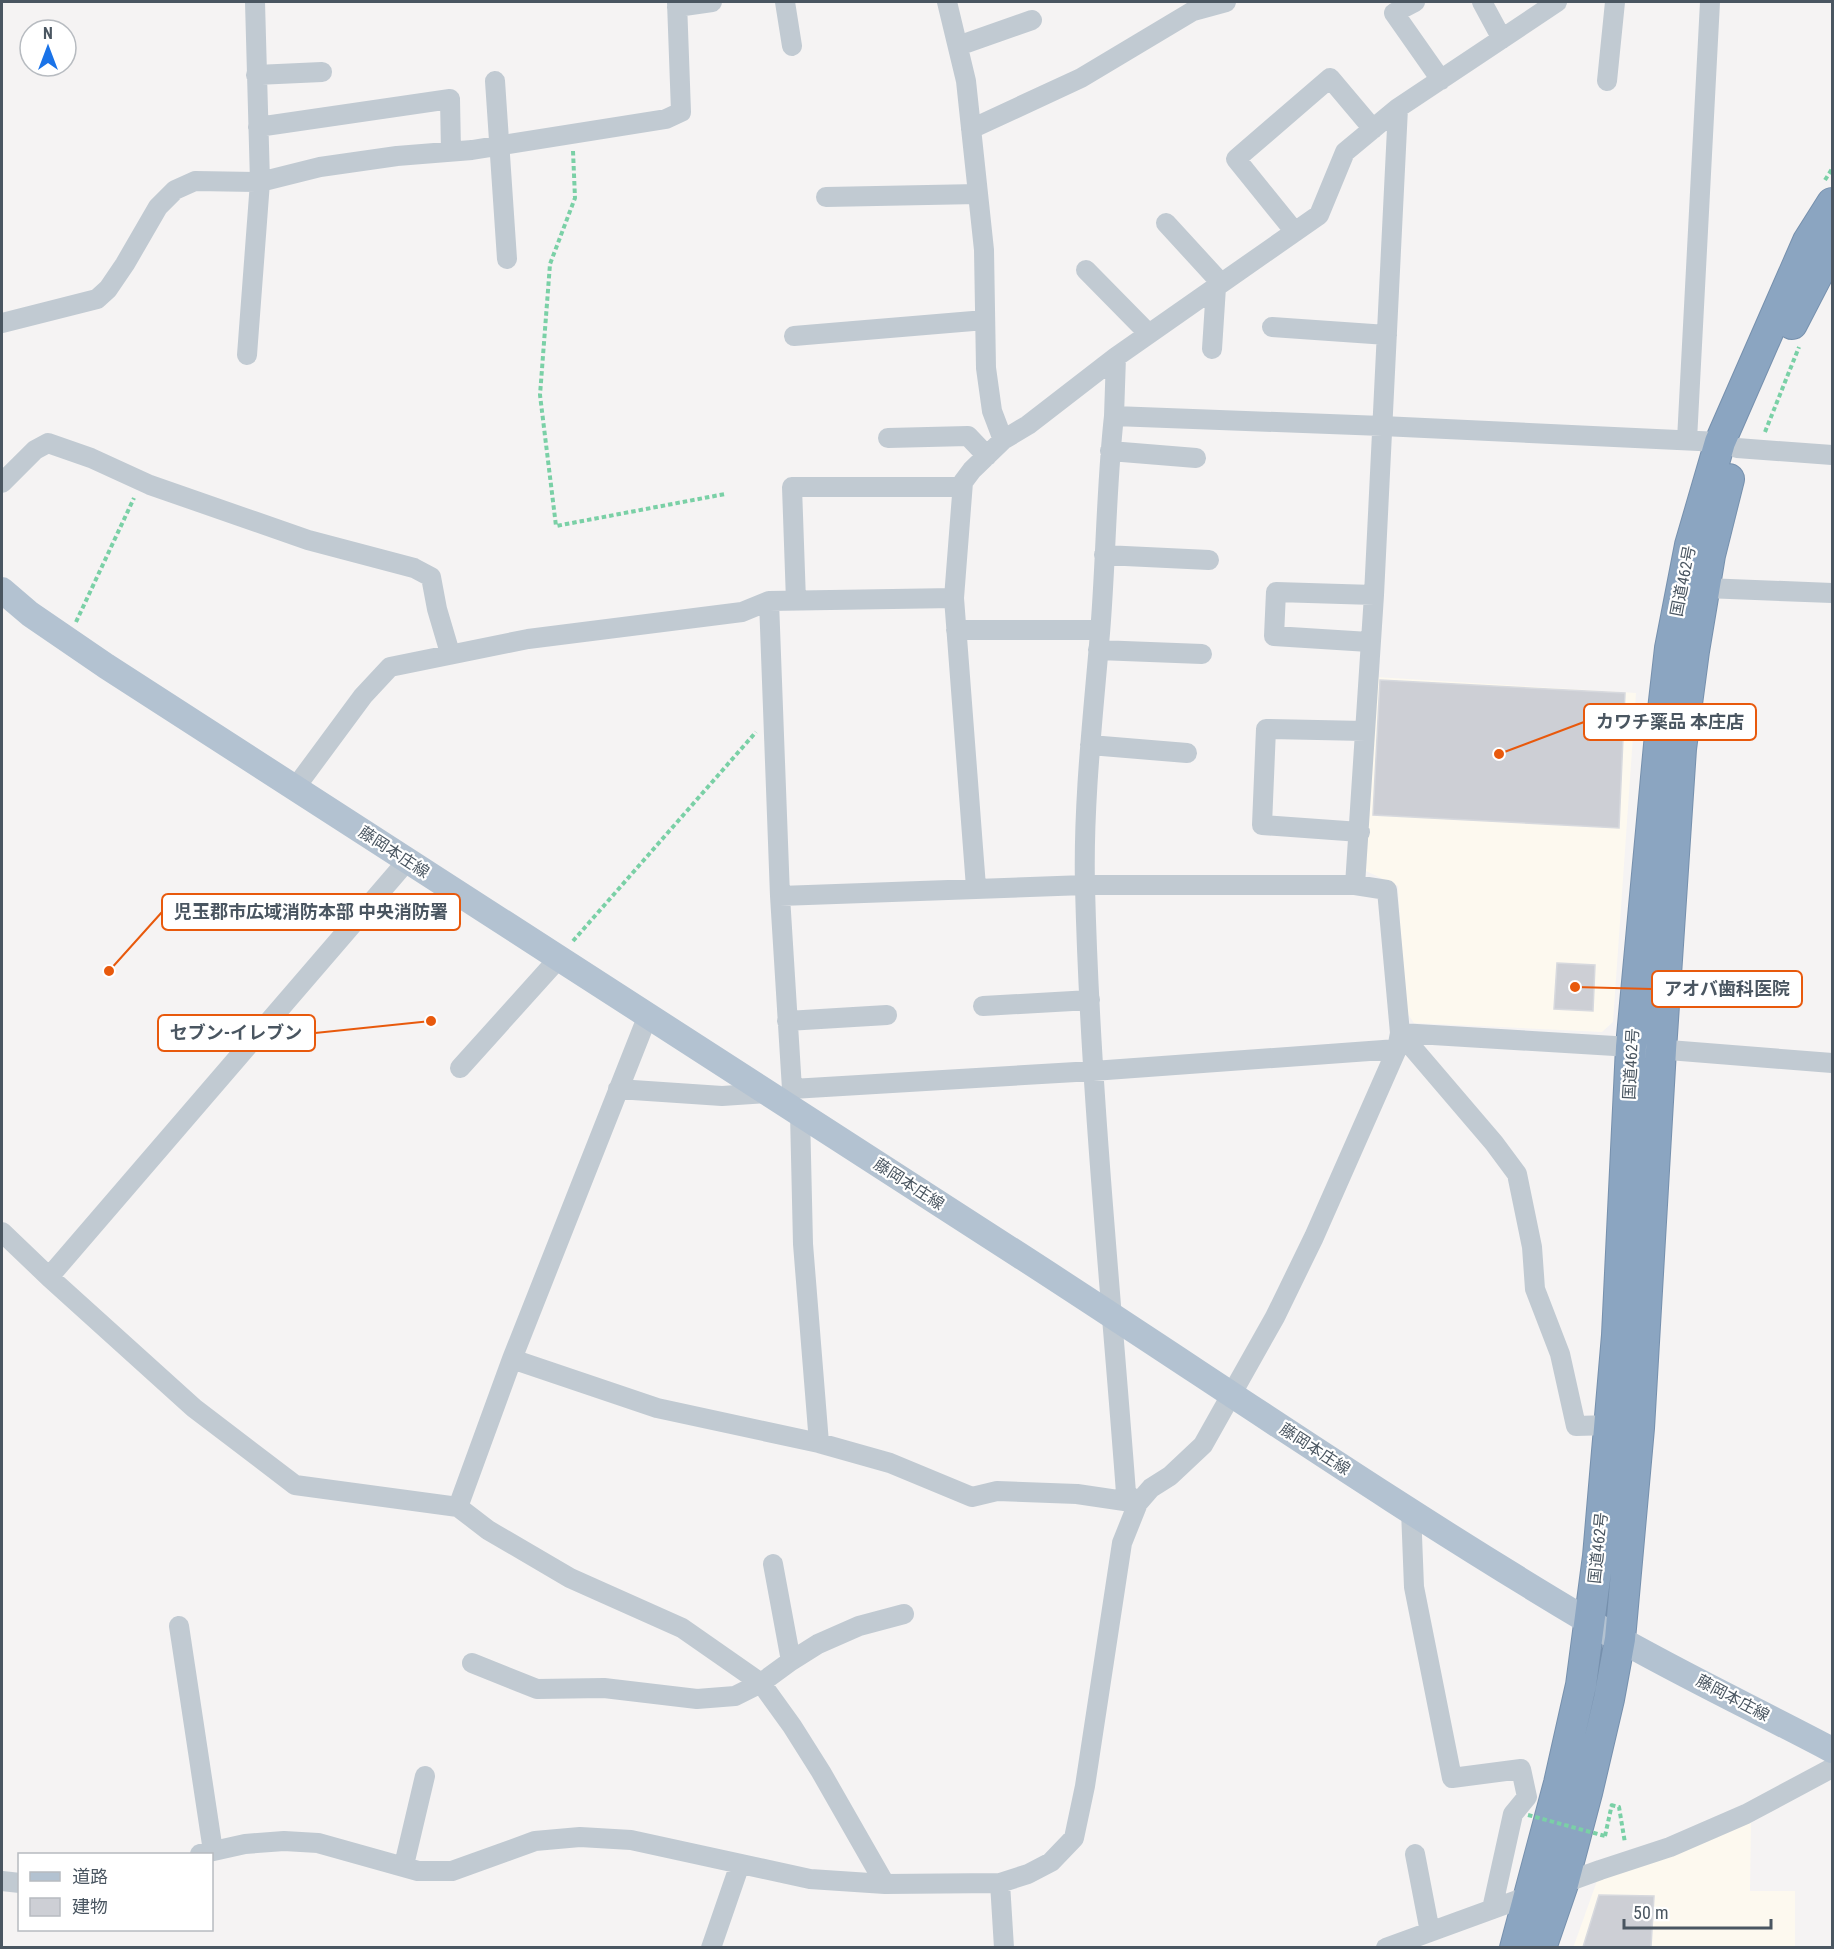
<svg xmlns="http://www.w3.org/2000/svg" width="1834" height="1949" font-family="'Roboto Condensed','Noto Sans JP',sans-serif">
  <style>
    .commercial { fill: #fdf9ef }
    .building { fill: #cdcfd5; stroke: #d7d9de; stroke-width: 1.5 }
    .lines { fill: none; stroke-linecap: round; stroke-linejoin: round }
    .highway-casing { stroke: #7690ad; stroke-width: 32 }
    .path { stroke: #7ad0a6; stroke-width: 4; stroke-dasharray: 4.5 3; stroke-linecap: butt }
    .minor { stroke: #c1cad2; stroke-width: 20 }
    .major { stroke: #b3c2d1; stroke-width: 26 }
    .highway { stroke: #8ba5c1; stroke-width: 30 }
    .path-bridge { stroke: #7ad0a6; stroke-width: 4; stroke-dasharray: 4.5 3; stroke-linecap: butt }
    .labels { text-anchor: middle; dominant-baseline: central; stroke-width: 4.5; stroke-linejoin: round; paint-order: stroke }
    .street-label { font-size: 16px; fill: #4a5661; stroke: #fff }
    .leader { fill: none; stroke: #e8590c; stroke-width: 2 }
    .callout-dot { fill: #e8590c; stroke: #fff; stroke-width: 2 }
    .callout { fill: #fff; stroke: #e8590c; stroke-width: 2 }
    .callout-label { font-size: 18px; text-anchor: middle; font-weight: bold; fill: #4a5661 }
  </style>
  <rect width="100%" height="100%" fill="#f5f3f3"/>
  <path class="commercial" d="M 1375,677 L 1636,693 L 1613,1022 L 1602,1032 L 1414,1023 L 1405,1010 L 1398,886 L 1366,871 Z
    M 1751,1819 L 1750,1891 L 1795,1891 L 1795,1947 L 1573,1948 L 1597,1881 Z"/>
  <path class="building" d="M 1380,680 L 1625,693 L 1619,828 L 1373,815 Z
    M 1557,963 L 1595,965 L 1593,1011 L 1554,1009 Z
    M 1599,1895 L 1654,1896 L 1651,1947 L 1583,1947 Z"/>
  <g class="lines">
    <g class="highway-casing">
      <path id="highway" d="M 1792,324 L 1832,247
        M 1515,1948 L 1559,1783 L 1581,1685 L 1598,1556 L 1617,1335 L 1631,1047 L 1659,745 L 1670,648 L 1690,545 L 1720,442 L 1808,241 L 1832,203
        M 1541,1948 L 1563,1884 L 1587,1793 L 1609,1699 L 1620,1639 L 1639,1428 L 1661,1050 L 1681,749 L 1694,651 L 1710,555 L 1729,479"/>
    </g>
    <path class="path" d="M 573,151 L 575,198 L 550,264 L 540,395 L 556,526 L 725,494
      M 1825,180 L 1832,169
      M 1765,432 L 1799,347
      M 76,622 L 134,498
      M 573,941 L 756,732
      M 1611,1805 L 1619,1807 L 1625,1843
      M 1605,1836 L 1612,1804"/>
    <path class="minor" d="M 785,2 L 792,46
      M 947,2 L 966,81 L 984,250 L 986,368 L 992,411 L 1003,440
      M 1415,2 L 1394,13 L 1441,80
      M 1482,2 L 1502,39
      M 677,7 L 712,2
      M 958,46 L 1032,20
      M 256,75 L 322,72
      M 495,81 L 507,259
      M 1607,81 L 1615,2
      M 258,127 L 450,99 L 451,152
      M 971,129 L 1081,78 L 1193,11 L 1226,2
      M 826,197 L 978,194
      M 1166,223 L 1221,283
      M 1295,232 L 1236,159 L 1330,78 L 1373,129
      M 1086,270 L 1149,334
      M 2,323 L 97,299 L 108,289 L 125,264 L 158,207 L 175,190 L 195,181 L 260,182 L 320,167 L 397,156 L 472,150 L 666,119 L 681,112 L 677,2
      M 1272,327 L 1387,335
      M 794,336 L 985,320
      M 1212,349 L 1216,287
      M 247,355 L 260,182 L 255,2
      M 1116,357 L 1114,416 L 1382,426 L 1720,442
      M 1114,416 C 1106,488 1106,561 1100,633 C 1093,717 1083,802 1085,887 C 1090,1089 1111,1291 1126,1493 L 1138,1503
      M 888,438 L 968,436 L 987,456
      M 1687,440 L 1710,2
      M 1737,448 L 1832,455
      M 1110,451 L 1196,458
      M 2,483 L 35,450 L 48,443 L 91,458 L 150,485 L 308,540 L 414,568 L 431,577 L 437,609 L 450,653
      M 1104,555 L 1209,560
      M 1705,588 L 1832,593
      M 769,601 L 780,896
      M 796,601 L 792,487 L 962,487
      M 956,630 L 1100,630
      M 1369,642 L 1274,636 L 1276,592 L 1374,595
      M 1098,650 L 1202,654
      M 1090,745 L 1187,753
      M 295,788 L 363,696 L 390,667 L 528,639 L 742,612 L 769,601 L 954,598
      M 1360,832 L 1262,825 L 1266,729 L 1365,731
      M 976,887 L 954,598 L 963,482 L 972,470 L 1003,440 L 1028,425 L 1116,357 L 1319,215 L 1345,152 L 1398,108 L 1557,2
      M 983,1006 L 1090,1000
      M 787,1021 L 887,1015
      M 1400,1033 L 1494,1143 L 1517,1174 L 1532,1247 L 1535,1289 L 1560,1354 L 1576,1426 L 1610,1425
      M 1400,1033 L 1631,1047 L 1832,1063
      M 460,1068 L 559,958
      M 618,1089 L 722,1096 L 769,1093
      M 792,1089 L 780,896 L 1085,885 L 1355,885
      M 786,1100 L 792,1089 L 1093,1071 L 1397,1049
      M 800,1113 L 803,1244 L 819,1443
      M 2,1232 L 49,1277 L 194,1408 L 295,1485 L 458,1507 L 488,1530 L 570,1578 L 682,1628 L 761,1683 L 792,1726 L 821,1772 L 885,1884
      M 49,1277 L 407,861
      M 512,1359 L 657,1408 L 819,1443 L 890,1463 L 972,1497 L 997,1491 L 1077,1494 L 1138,1503
      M 458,1507 L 512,1359 L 648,1015
      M 1411,1510 L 1414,1587 L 1452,1778 L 1521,1769 L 1527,1797 L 1513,1814 L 1492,1909
      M 179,1626 L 213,1851
      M 791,1661 L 818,1644 L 859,1626 L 904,1614
      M 472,1663 L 537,1689 L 604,1688 L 697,1699 L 735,1696 L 761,1683 L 791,1661 L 773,1564
      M 200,1854 L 245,1844 L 284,1841 L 318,1843 L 418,1871 L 452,1871 L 535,1841 L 580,1837 L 631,1840 L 810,1879 L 885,1884 L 1000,1883 L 1028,1874 L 1051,1862 L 1074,1838 L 1085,1786 L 1122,1543 L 1138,1503 L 1151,1488 L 1170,1476 L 1203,1445 L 1275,1317 L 1314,1237 L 1397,1049 L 1400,1033 L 1387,890 L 1355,885 L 1374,595 L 1398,108
      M 1415,1854 L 1430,1932
      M 404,1865 L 425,1776
      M 2,1881 L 20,1883
      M 1000,1883 L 1004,1948
      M 711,1948 L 740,1864
      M 1386,1948 L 1600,1870 L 1670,1847 L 1746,1814 L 1832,1768"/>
    <path class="major" d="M 2,590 L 30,614 L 106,666 C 410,863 715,1058 1019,1255 C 1208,1377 1394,1506 1588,1621 C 1667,1668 1751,1707 1832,1750"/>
    <use href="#highway" class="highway"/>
    <path class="path-bridge" d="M 1528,1815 L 1605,1836"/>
  </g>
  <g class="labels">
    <g class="street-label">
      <text transform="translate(1683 581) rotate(-79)">国道462号</text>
      <text transform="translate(394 852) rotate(33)">藤岡本庄線</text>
      <text transform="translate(1631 1064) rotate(-87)">国道462号</text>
      <text transform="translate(909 1184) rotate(33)">藤岡本庄線</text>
      <text transform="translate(1315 1449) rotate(33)">藤岡本庄線</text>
      <text transform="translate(1598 1548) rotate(-84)">国道462号</text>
      <text transform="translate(1733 1698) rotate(28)">藤岡本庄線</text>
    </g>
  </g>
  <path class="leader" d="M1499 754L1584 722M109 971L162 912M1575 987L1652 989M431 1021L315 1033"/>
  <g class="callout-dot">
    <circle cx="1499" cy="754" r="6"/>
    <circle cx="109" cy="971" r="6"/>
    <circle cx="1575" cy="987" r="6"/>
    <circle cx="431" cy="1021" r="6"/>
  </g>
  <g class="callout">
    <rect x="1584" y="704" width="172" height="36" rx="6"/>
    <rect x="162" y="894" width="298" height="36" rx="6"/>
    <rect x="1652" y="971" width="150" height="36" rx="6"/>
    <rect x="158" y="1015" width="157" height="36" rx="6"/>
  </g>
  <g class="callout-label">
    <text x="1670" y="728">カワチ薬品 本庄店</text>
    <text x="311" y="918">児玉郡市広域消防本部 中央消防署</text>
    <text x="1727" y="995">アオバ歯科医院</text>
    <text x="236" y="1039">セブン-イレブン</text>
  </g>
  <rect width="1834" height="1949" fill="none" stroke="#4a5661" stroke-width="6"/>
  <rect x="18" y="1853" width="195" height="78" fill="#ffffff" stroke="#b7bbc0" stroke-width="1.5"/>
  <rect x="30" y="1872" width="30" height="9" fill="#b3c2d1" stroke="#b7bbc0" stroke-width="1.5"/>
  <text x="72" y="1883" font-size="18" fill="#4a5661">道路</text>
  <rect x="30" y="1898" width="30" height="18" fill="#cdcfd5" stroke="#b7bbc0" stroke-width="1.5"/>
  <text x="72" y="1913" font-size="18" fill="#4a5661">建物</text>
  <g transform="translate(48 48)"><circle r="28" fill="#ffffff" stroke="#b7bbc0" stroke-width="1.5"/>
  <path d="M0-4.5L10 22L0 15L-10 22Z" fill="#1a73e8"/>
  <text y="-9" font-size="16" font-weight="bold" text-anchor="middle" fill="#4a5661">N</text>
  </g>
  <path d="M1624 1919v9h147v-9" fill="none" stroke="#4a5661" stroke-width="3"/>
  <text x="1633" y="1919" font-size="18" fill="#4a5661" stroke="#ffffff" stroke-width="4.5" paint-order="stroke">50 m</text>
</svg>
